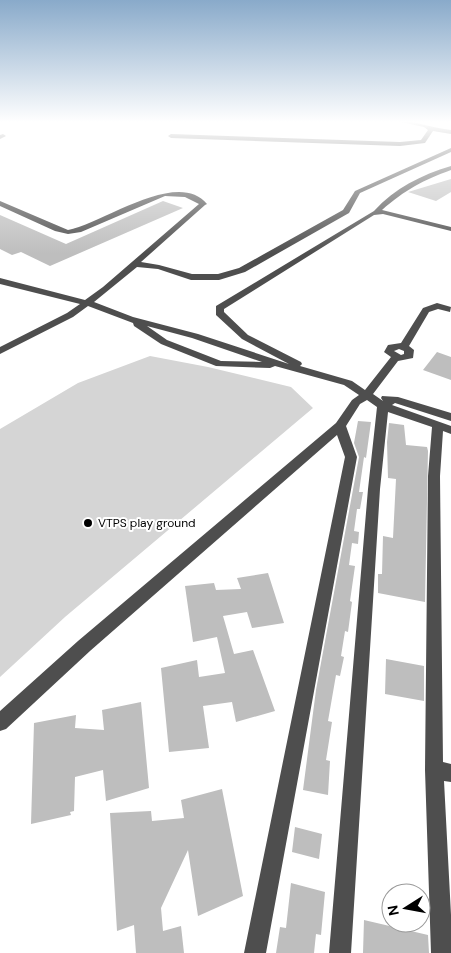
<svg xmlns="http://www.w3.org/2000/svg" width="451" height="953" font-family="'DM Sans',sans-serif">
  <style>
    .green { fill: #d5d5d5 }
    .building { fill: #bebebe }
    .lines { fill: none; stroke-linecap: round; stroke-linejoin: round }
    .minor { fill: #4e4e4e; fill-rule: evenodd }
    .poi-dot { fill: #000; stroke: #fff; stroke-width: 2 }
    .labels { text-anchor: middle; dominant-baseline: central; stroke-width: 4; stroke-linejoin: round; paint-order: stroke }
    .poi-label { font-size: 12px; fill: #000; stroke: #fff; text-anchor: start }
  </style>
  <rect width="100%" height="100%" fill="#fff"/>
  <path class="green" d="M 150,356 L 208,367 L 291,387 L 313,408 L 65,617 L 0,677 L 0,429 L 78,383 Z"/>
  <path class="building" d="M 451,179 L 451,192 L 436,201 L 408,192 Z
    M 163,201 L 183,208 L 50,266 L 21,252 L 12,255 L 0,249 L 0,215 L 66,244 Z
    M 437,352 L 451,357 L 451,380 L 423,370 Z
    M 358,421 L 371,422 L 366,458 L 364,457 L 359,492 L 363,492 L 360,509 L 357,509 L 354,531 L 359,532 L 358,544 L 352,543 L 349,565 L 355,566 L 350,601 L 352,602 L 348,632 L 345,631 L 341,656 L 344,657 L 340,676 L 336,675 L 328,721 L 332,722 L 326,760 L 330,761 L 328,795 L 303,790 L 316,690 L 359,457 L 354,443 Z
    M 389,423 L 404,425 L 406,445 L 427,447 L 428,451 L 425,602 L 378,593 L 378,574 L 382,574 L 383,536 L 393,538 L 396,479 L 388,478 L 387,442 Z
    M 268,573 L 284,623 L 252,628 L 247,612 L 223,616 L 234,654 L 253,650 L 275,711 L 236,722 L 232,702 L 203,706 L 209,748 L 169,752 L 161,668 L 197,660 L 199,677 L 225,673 L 217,637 L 193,642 L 185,586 L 214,583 L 216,590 L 241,589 L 237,578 Z
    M 386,659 L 424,666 L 424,701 L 385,694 Z
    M 141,702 L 149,788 L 106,801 L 103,770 L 75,777 L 74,811 L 70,812 L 71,815 L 31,824 L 34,723 L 76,715 L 75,728 L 104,730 L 102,710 Z
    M 222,789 L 243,896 L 198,916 L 188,850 L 161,908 L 163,931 L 181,926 L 184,953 L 136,953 L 134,925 L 117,931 L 110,813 L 151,811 L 152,821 L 184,818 L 181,800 Z
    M 295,827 L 322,834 L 319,859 L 292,852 Z
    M 291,883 L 325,892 L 321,935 L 316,934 L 314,953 L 276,953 L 280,927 L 286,928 Z
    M 364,920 L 428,935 L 429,953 L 363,953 Z"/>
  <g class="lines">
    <path class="minor" d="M 397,121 C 416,121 432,128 451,130 L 451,134 L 433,131 L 425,143 L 400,146 L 171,138 L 168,136 L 171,134 L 400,142 L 421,140 L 428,130 L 424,127 Z
      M 0,135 L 3,134 L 6,136 L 0,139 Z
      M 451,148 L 451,152 L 360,193 L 349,213 L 245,272 L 219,280 L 191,280 L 158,269 L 137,267 L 94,302 L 133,317 L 198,334 L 289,364 L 242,339 L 216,315 L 216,306 L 374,211 C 395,188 421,175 451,166 L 451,170 C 423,180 405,190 382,210 L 451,227 L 451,231 L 383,214 L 374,215 L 224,309 L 224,312 L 248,335 L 301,362 L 302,364 L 300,366 L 352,381 L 365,390 L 391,357 L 384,352 L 388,345 L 401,343 L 423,308 L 437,303 L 451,307 L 450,312 L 438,309 L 429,312 L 409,346 L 414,350 L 413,358 L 398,361 L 373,394 L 383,401 L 381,398 L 382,396 L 398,397 L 451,413 L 451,421 L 395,403 L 392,405 L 451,426 L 451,434 L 443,431 L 440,476 L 443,762 L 451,764 L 451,782 L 444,781 L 451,915 L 451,953 L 431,953 L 425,770 L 428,476 L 432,427 L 388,412 L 380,489 L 351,953 L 329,953 L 368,489 L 377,407 L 367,400 L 360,404 L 346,426 L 357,457 L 266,953 L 244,953 L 345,457 L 337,435 L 90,651 L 6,729 L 0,731 L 0,711 L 78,641 L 336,423 L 352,400 L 359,395 L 344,385 L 275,366 L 270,368 L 216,366 L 161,344 L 134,326 L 133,323 L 88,306 L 73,317 L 0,354 L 0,347 L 67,313 L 80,304 L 0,284 L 0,278 L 85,300 L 103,287 L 199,204 L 185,197 L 165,196 L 81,232 L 68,234 L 55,231 L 0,206 L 0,201 L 68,230 C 103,223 178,168 207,204 L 205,205 L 141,262 L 159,265 L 192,274 L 218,274 L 239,268 L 343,210 L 355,191 ZM 147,326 L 192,338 L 262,362 L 221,361 L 167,340 ZM 399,349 L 404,351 L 404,354 L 401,355 L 394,351 Z"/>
  </g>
  <linearGradient id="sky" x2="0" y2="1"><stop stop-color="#89aaca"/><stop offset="0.48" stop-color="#fff"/><stop offset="1" stop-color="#fff" stop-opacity="0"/></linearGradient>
  <rect width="451" height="254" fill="url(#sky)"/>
  <circle class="poi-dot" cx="88" cy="523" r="5"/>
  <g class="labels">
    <g class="poi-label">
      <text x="98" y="523">VTPS play ground</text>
    </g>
  </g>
  <g transform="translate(406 908) rotate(259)"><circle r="24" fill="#ffffff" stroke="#999999"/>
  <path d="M0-4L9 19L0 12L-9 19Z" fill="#000000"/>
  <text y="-8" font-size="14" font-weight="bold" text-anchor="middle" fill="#000000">N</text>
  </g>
</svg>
